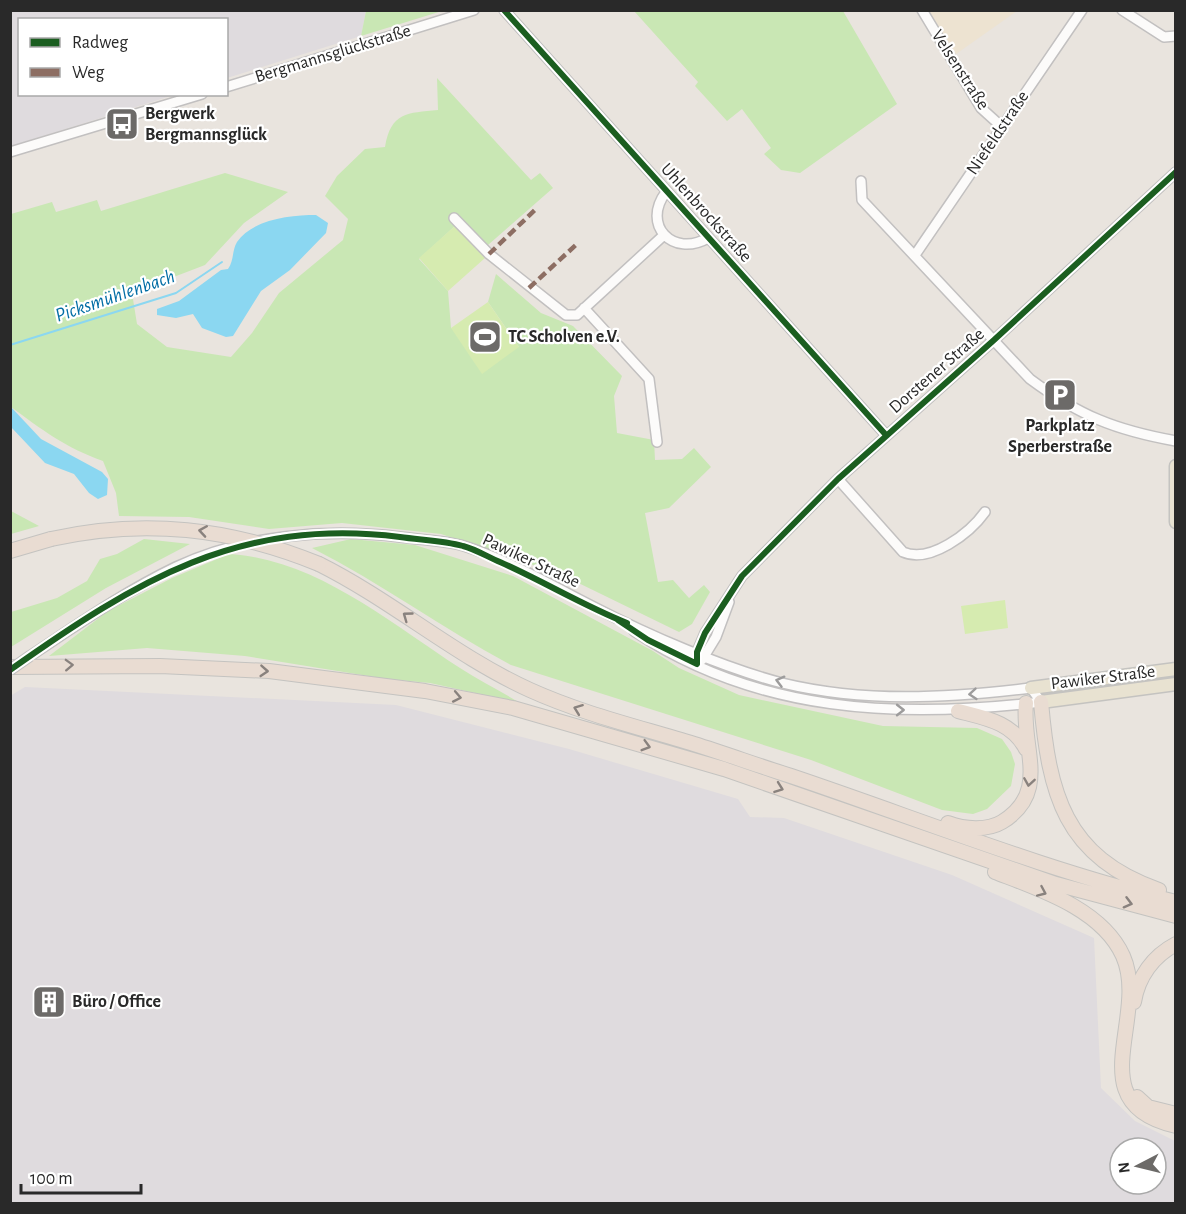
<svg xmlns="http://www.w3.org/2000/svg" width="1186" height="1214" font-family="'Alegreya Sans',sans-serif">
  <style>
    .industrial { fill: #dfdbde; fill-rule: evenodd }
    .education { fill: #ede3d1 }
    .green { fill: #c9e7b4 }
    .pitch { fill: #d6ebb0 }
    .water { fill: #8bd7f1 }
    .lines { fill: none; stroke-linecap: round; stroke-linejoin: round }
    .stream { stroke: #8bd7f1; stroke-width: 2 }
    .minor-casing { stroke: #c2c0c0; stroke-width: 12 }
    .major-casing { stroke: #c4c3c0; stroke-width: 15 }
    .highway-casing { stroke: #c4c3c0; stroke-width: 16 }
    .minor { stroke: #fcfbfa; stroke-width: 9 }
    .major { stroke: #e8e2d1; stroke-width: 12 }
    .highway { stroke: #e9dcd2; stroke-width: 14 }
    .minor-bridge-casing { stroke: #c2c0c0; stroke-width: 12; stroke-linecap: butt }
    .highway-bridge-casing { stroke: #c4c3c0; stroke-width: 16; stroke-linecap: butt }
    .minor-bridge { stroke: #fcfbfa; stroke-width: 9 }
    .highway-bridge { stroke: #e9dcd2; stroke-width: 14 }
    .quiet { stroke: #8d6e63; stroke-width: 4.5; stroke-dasharray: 9 4.5; stroke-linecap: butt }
    .cycleway-casing { stroke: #fff; stroke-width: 10 }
    .cycleway { stroke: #1b5e20; stroke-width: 6 }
    .oneway { stroke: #89827e }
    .oneway2 { stroke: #9d9c9c }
    .labels { text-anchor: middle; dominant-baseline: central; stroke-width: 4.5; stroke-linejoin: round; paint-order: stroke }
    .street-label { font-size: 18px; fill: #292929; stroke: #fff }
    .poi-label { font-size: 18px; font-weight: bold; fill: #292929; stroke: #fff; text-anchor: start }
    .water-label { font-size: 20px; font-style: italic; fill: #026da5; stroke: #fff }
  </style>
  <rect width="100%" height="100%" fill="#e9e4de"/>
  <path class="industrial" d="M 11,10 L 366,10 L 366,11 L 361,36 L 227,78 L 226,20 L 20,20 L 20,94 L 174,95 L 11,146 Z
    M 25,687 L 396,705 L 569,749 L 738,799 L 750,817 L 784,818 L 952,875 L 1094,938 L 1101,1088 L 1135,1121 L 1175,1141 L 1175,1203 L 11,1203 L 10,696 ZM 1120,1148 L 1156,1148 L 1156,1184 L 1120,1184 Z"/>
  <path class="education" d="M 929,11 L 1017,11 L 956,54 Z"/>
  <path class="green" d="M 366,11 L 366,10 L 442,11 L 361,36 Z
    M 634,11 L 843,11 L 897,104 L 800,173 L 781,170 L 764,154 L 771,148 L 742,109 L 727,121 L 695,86 L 698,82 Z
    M 437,78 L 531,180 L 540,173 L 553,188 L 480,252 L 456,225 L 419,259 L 448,291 L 451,328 L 519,347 L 488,302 L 496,274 L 541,313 L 573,326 L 622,376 L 614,396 L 617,433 L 654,440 L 655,460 L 682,459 L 694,448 L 711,467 L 669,508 L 645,513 L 658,582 L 673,580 L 689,598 L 704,585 L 710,592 L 692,624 L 679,632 L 560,574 L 441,534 L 342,523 L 269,529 L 189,517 L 119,516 L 116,493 L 103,461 C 66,448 41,429 11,407 L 11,214 L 52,202 L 56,212 L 97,200 L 101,211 L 225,173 L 288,192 L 244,223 L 205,265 L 132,293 L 137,324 L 167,347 L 231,357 L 252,333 L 279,293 L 343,240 L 348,219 L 325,196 L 337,176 L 365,149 L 385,147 C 391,112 407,113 438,110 Z
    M 11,511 L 39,526 L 11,534 Z
    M 144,539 L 190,544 L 106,588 L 11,647 L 11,612 L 57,598 L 87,581 L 100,559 L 117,554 Z
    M 351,539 L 415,545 L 513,576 L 653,651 L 679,668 L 739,695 L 883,726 L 977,728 L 1002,739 L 1011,752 L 1015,764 L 1011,786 L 987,809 L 973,814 L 942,810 L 811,760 L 511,665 C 443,629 381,583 312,548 Z
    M 229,554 C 316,559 390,623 460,668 C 479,680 500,691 520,703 L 430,683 L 387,679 L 245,656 L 147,648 L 49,656 L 108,611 L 172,578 Z"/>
  <path class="pitch" d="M 456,225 L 485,258 L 448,291 L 419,258 Z
    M 488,302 L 519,347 L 482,374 L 451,328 Z
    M 1005,600 L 1008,628 L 965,634 L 961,606 Z"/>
  <path class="water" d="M 316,215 L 328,223 L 326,233 L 290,270 L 261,291 L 233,336 L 226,337 L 202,328 L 193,314 L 176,318 L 157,315 L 157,309 L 179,301 L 221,270 L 228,269 C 234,261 232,250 237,242 C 253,219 291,215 316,215 Z
    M 11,407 L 41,439 L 102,472 L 108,479 L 107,495 L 98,499 L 89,493 L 74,474 L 45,463 L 11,427 Z"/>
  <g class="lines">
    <path class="stream" d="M 10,345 L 176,293 L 222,262"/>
    <g class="minor-casing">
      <path id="minor" d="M 504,10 L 886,435
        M 922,10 L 981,108 L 1002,127
        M 1122,10 L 1164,37 L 1176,36
        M 226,87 L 474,10
        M 10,152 L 202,94
        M 861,181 L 862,200 L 1030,379 C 1080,416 1115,430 1176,441
        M 666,192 C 641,225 673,258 708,238
        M 454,218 L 489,254 L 566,315 L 577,315 L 664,235
        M 915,255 L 1082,10
        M 584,308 L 649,379 L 657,442
        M 838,479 L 903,552 C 930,564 970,533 985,512
        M 634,631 C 757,713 899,719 1041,702 L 1031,688
        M 30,656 C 77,625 124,592 176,567 C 244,535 326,528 400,537 C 421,540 444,540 464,546 C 509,560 552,586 594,607 C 648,635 724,668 782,683 C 865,703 947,698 1031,688
        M 702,660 L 716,637 L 729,602
        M 697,664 L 697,652 L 705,633 L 742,576 L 838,479 L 994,340 L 1176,172"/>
    </g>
    <g class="major-casing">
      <path id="major" d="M 1176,466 L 1176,522
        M 1031,688 L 1176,669
        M 1041,702 L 1176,684"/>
    </g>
    <g class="highway-casing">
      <path id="highway" d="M 10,551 L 51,539
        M 319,564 C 393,601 455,656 530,690 C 583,714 639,727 694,744 C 726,754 759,766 791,776 C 919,819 1044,870 1176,902
        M 10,667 L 160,666 L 269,671 L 425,691 L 513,708 L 724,769 L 1056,884 L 1176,916
        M 1041,702 C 1049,793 1064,857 1159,890
        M 958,711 C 985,718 1012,722 1026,749
        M 948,823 C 964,829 987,831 1002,822 C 1051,792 1021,748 1026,703
        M 995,872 C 1039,889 1102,909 1123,956 C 1150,1017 1077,1104 1176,1126
        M 1134,1002 C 1138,977 1153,956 1176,944
        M 1137,1097 L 1148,1107 L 1176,1114"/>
    </g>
    <use href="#minor" class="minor"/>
    <use href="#major" class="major"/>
    <use href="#highway" class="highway"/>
    <g class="minor-bridge-casing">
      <path id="minor-bridge" d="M 10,670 L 30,656"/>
    </g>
    <g class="highway-bridge-casing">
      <path id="highway-bridge" d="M 51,539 C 144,518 231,528 319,564"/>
    </g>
    <use href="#minor-bridge" class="minor-bridge"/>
    <use href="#highway-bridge" class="highway-bridge"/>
    <path class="quiet" d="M 489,254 L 537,208
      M 529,288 L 578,243"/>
    <g class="cycleway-casing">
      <path id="cycleway" d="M 504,10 L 886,435
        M 618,620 L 648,640 L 697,664 L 697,652 L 705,633 L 742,576 L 838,479 L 994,340 L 1176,172
        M 10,670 C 136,581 239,517 400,537 C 420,540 443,540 463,546 C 475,549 488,557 500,562 C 543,581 584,606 627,623"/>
    </g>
    <use href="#cycleway" class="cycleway"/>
  </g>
  <defs><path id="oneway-chevron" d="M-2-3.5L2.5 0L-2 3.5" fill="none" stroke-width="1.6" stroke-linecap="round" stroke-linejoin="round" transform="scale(1.5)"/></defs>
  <g class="oneway">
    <use href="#oneway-chevron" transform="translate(203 531) rotate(-171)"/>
    <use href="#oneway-chevron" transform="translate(407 616) rotate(-144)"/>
    <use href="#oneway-chevron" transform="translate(69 665) rotate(-2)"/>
    <use href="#oneway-chevron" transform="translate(264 671) rotate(4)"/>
    <use href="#oneway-chevron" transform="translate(457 697) rotate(11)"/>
    <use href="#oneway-chevron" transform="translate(578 709) rotate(-159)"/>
    <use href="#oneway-chevron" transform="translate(646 746) rotate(16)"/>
    <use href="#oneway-chevron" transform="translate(1029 782) rotate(99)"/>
    <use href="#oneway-chevron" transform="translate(779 788) rotate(20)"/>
    <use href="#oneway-chevron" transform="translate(1042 892) rotate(24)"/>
    <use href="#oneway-chevron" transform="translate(1128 903) rotate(15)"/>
  </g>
  <g class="oneway2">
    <use href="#oneway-chevron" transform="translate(780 681) rotate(-165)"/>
    <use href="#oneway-chevron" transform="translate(973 694) rotate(175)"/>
    <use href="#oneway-chevron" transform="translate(900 710)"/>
  </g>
  <defs>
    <g id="bus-square" transform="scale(1.725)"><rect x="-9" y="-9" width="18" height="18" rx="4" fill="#6c6a68" stroke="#fff"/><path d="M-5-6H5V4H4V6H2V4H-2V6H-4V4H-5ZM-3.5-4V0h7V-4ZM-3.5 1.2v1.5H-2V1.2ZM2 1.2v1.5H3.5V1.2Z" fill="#fff"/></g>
    <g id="stadium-square" transform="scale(1.725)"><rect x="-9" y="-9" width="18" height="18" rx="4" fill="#6c6a68" stroke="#fff"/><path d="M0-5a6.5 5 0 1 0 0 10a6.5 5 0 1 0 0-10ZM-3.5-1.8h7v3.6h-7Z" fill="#fff"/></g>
    <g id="parking-square" transform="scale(1.725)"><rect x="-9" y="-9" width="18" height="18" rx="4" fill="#6c6a68" stroke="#fff"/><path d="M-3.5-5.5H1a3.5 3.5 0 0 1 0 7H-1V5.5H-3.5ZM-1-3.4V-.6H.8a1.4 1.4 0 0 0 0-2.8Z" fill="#fff"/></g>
    <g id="building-square" transform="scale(1.725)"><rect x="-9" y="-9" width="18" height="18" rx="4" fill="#6c6a68" stroke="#fff"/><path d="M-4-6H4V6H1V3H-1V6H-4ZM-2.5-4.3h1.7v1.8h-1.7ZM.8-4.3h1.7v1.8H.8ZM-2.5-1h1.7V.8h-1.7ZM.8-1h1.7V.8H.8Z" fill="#fff"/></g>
  </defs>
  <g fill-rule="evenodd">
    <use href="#bus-square" x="122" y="124"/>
    <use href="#stadium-square" x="485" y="337"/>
    <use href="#parking-square" x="1060" y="395"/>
    <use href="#building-square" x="49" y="1002"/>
  </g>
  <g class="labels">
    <g class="street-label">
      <text transform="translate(333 54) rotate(-17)">Bergmannsglückstraße</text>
      <text transform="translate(960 70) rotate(57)">Velsenstraße</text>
      <text transform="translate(998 133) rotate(-56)">Niefeldstraße</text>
      <text transform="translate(706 213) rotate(48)">Uhlenbrockstraße</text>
      <text transform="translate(937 371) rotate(-41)">Dorstener Straße</text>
      <text transform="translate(531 561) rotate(25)">Pawiker Straße</text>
      <text transform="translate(1103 678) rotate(-7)">Pawiker Straße</text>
    </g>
    <g class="poi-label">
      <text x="145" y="114">Bergwerk<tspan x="145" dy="21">Bergmannsglück</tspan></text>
      <text x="508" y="337">TC Scholven e.V.</text>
      <text x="1060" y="426" text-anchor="middle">Parkplatz<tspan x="1060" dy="21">Sperberstraße</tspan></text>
      <text x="72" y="1002">Büro / Office</text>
    </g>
    <g class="water-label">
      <text transform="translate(115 296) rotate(-19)">Picksmühlenbach</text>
    </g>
  </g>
  <rect width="1186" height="1214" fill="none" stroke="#292929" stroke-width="24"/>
  <rect x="18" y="18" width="210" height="78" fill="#ffffff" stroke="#a9a9a9" stroke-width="1.5"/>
  <rect x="30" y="38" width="30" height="9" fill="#1b5e20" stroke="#a9a9a9" stroke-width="1.5"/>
  <text x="72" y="48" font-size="18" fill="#292929">Radweg</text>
  <rect x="30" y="68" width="30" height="9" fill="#8d6e63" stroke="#a9a9a9" stroke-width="1.5"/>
  <text x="72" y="78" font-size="18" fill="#292929">Weg</text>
  <g transform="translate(1138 1166) rotate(263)"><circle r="28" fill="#ffffff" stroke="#a9a9a9" stroke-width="1.5"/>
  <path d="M0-4.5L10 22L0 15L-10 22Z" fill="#6c6a68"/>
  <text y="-9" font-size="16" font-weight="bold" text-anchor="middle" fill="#292929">N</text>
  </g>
  <path d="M21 1184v9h120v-9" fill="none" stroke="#292929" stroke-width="3"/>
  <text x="30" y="1184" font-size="18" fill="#292929" stroke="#ffffff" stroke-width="4.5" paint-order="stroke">100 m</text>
</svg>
